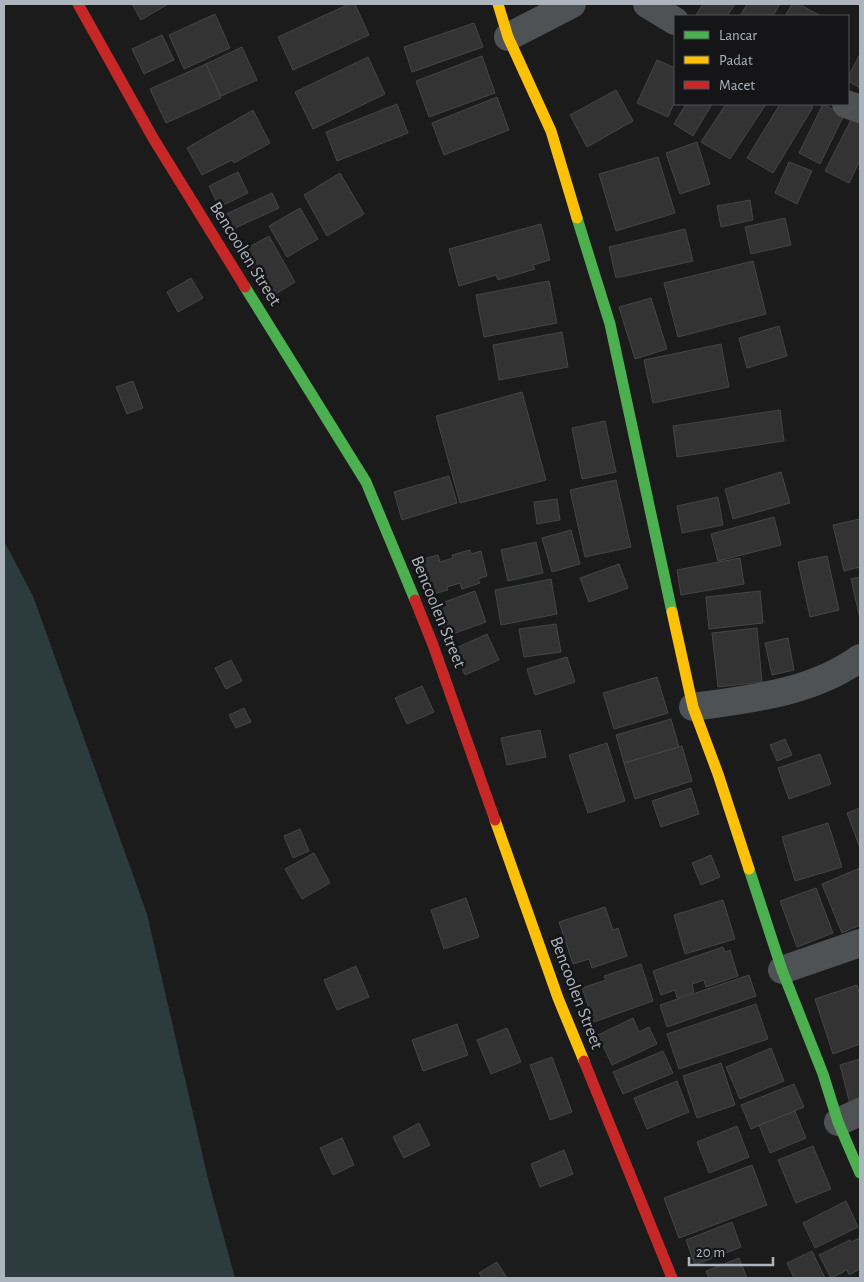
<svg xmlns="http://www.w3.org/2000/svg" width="864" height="1282" font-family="'Alegreya Sans',sans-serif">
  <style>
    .water { fill: #2c3b3e }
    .building { fill: #333; stroke: #434647 }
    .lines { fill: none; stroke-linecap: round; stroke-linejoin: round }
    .street { stroke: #4f5254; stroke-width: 28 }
    .fast { stroke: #4caf50; stroke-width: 11 }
    .slow { stroke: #ffc107; stroke-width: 11 }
    .jam { stroke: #c62828; stroke-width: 11 }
    .labels { text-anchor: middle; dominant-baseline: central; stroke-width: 5; stroke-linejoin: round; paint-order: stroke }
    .street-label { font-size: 18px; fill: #acb5bd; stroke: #151517 }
  </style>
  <rect width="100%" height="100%" fill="#1b1b1b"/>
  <path class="water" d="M 4,541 L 33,596 L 147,914 L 209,1183 L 235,1278 L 4,1278 Z"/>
  <path class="building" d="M 132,4 L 168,4 L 141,20 Z
    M 349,4 L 355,4 L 369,35 L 293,70 L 278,37 Z
    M 703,4 L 735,4 L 727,16 L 698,16 L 696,15 Z
    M 747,4 L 780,4 L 773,16 L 740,16 Z
    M 792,4 L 799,4 L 821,16 L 785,16 Z
    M 215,14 L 230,48 L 184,69 L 169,35 Z
    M 474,23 L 483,47 L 412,72 L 404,47 Z
    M 162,35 L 174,60 L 144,74 L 132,49 Z
    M 242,47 L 257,80 L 221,96 L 206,64 Z
    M 860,54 L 860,88 L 848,81 L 848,77 Z
    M 482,56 L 495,93 L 429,117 L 416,81 Z
    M 368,57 L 385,94 L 313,129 L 295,92 Z
    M 657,60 L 675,68 L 675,101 L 668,117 L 637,103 Z
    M 206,64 L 221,98 L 166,123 L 150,89 Z
    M 616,90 L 633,121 L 587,147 L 570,115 Z
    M 497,97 L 509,130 L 444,155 L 432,123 Z
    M 397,104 L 408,133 L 337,161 L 326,132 Z
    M 686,104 L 712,104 L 693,136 L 674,124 Z
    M 726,104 L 766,104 L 730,159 L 701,142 Z
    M 780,104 L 807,104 L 813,107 L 773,173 L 747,158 Z
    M 823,104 L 844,115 L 820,164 L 799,153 Z
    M 253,110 L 270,143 L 234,163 L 232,160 L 202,175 L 187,148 Z
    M 853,116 L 860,120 L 860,160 L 849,183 L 825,171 Z
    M 697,142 L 710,184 L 680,194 L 666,153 Z
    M 658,157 L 675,213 L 616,231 L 599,174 Z
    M 789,162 L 812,171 L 797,204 L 775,193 Z
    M 238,172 L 248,193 L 219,207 L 209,186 Z
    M 340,173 L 364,214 L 327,236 L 304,195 Z
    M 272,193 L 279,208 L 233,229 L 226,214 Z
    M 750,200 L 753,220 L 721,227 L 717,206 Z
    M 300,208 L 318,239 L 287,257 L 269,226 Z
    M 785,218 L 791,245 L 751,254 L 745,227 Z
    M 541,224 L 550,260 L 533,265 L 535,269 L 498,280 L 496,275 L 459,286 L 449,249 Z
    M 685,229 L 693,261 L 616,278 L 609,247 Z
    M 269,236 L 295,282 L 269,298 L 242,251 Z
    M 753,261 L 766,314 L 678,337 L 664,283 Z
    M 191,278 L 203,298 L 178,312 L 167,292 Z
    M 549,281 L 557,323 L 484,337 L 476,295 Z
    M 651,298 L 667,349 L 635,359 L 619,307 Z
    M 779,326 L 787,356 L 747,368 L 739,338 Z
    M 562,332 L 568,367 L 499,380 L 493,345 Z
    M 721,344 L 729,387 L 653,403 L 644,360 Z
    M 133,381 L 143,408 L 127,414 L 116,387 Z
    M 522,392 L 546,480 L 460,503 L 436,416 Z
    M 780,410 L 784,441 L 677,457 L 673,426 Z
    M 605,421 L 616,472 L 582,479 L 572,428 Z
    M 781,472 L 790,503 L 733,519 L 725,489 Z
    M 449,476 L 457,503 L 402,520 L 394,492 Z
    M 616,480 L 631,547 L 585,557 L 570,490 Z
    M 718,497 L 723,525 L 682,533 L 677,506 Z
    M 557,499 L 560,520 L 537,524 L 534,502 Z
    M 774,517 L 781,545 L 718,561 L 711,534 Z
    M 860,519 L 860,567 L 844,571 L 833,525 Z
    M 571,530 L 580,564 L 552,572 L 542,538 Z
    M 536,542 L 543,573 L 508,581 L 501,550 Z
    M 470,550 L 471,554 L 481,551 L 487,576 L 478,579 L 480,583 L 462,589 L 460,583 L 447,587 L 448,590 L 429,595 L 420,560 L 438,555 L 440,562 L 453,558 L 452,555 Z
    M 827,556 L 839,610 L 810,617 L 798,562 Z
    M 740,558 L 744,584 L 681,595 L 677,570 Z
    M 619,564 L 628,588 L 589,602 L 580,578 Z
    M 860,577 L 860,619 L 851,579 Z
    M 551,579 L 557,614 L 501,625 L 495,590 Z
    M 475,591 L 486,622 L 447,636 L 436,605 Z
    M 760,591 L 763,623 L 709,629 L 706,597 Z
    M 556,624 L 561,652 L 524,657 L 519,629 Z
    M 757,628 L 762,682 L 718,687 L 712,633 Z
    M 487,634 L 499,660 L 465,675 L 454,649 Z
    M 788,638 L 794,670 L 772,675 L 765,643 Z
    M 567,657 L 575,682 L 535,695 L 527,669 Z
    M 231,660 L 242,681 L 226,689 L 215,668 Z
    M 657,677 L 668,713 L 614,729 L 603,693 Z
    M 422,686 L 434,712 L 407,724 L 395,698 Z
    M 244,708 L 251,722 L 236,728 L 229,715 Z
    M 671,719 L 679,747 L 624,763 L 616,735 Z
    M 540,730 L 546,757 L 507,765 L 501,738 Z
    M 785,739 L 792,755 L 777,761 L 770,745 Z
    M 607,743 L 625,801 L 588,813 L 569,755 Z
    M 682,746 L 692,781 L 635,799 L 624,763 Z
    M 820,754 L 831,784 L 789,799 L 778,768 Z
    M 691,788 L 699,814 L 661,827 L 652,801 Z
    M 860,808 L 860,848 L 847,813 Z
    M 828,823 L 842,867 L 795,881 L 782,837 Z
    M 300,829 L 309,851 L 293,858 L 284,836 Z
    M 314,853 L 330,883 L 302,899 L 285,869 Z
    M 711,855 L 720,877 L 701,885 L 692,863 Z
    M 860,868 L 860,925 L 842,933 L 822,884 Z
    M 816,888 L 833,933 L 797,947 L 780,901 Z
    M 466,898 L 479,937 L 444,949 L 431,910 Z
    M 723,900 L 735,939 L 685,954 L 674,915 Z
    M 605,907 L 613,930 L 618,928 L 627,956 L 592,968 L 589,959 L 573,964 L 559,922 Z
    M 723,947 L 725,952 L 730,950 L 738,976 L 706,987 L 704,980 L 692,984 L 694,992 L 677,998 L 675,990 L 661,995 L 653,971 Z
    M 641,964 L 653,1001 L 594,1022 L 582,988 L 606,980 L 604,976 Z
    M 356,966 L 369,997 L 337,1010 L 324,980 Z
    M 749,975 L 756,996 L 667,1027 L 660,1005 Z
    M 857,985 L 860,996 L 860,1044 L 833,1054 L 815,999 Z
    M 756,1004 L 768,1039 L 679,1069 L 667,1034 Z
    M 633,1018 L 639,1032 L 649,1027 L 657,1044 L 612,1065 L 598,1035 Z
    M 457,1024 L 468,1055 L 423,1071 L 412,1040 Z
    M 507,1028 L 521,1062 L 491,1074 L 477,1040 Z
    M 771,1048 L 784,1081 L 740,1099 L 726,1067 Z
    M 663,1051 L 673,1073 L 623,1094 L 613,1072 Z
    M 552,1057 L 572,1112 L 550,1120 L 530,1065 Z
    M 860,1059 L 860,1101 L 850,1104 L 840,1065 Z
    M 721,1063 L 735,1105 L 697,1118 L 683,1076 Z
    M 677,1081 L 689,1112 L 647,1129 L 634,1098 Z
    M 794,1084 L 804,1107 L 751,1129 L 741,1105 Z
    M 795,1111 L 806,1138 L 770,1153 L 759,1125 Z
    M 419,1123 L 430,1145 L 404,1158 L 393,1137 Z
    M 737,1126 L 749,1157 L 709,1173 L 697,1142 Z
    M 342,1138 L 354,1165 L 333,1175 L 320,1148 Z
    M 813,1146 L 831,1189 L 796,1203 L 778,1160 Z
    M 564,1150 L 573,1174 L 540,1187 L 531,1164 Z
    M 752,1165 L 767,1205 L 679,1238 L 664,1198 Z
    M 846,1201 L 858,1227 L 815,1248 L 803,1223 Z
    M 732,1222 L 741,1247 L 695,1265 L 686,1240 Z
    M 860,1238 L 860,1269 L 849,1275 L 847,1270 L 831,1278 L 819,1255 L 850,1240 L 851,1242 Z
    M 812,1251 L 825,1278 L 794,1278 L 787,1263 Z
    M 739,1258 L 747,1278 L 709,1278 L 706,1271 Z
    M 497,1262 L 507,1278 L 482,1278 L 479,1273 Z"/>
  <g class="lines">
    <path class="street" d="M 647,4 L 675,21
      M 508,37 L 572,4
      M 846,104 L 860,109
      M 693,707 C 750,699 812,693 860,658
      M 782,970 L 860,943
      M 838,1122 L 860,1112"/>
    <path class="fast" d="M 577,218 L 610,324 L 672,612
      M 245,287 L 366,482 L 415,600
      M 749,869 L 782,970 L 823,1074 L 838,1122 L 860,1173"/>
    <path class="slow" d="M 498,4 L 508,37 L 551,131 L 577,218
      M 672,612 L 693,707 L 718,774 L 749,869
      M 495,820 L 558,998 L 584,1061"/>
    <path class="jam" d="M 78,4 L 153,138 L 245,287
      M 415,600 L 433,645 L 495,820
      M 584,1061 L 672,1278"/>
  </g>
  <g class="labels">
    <g class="street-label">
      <text transform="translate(245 254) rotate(58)">Bencoolen Street</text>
      <text transform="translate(438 612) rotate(68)">Bencoolen Street</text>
      <text transform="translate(576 993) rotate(69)">Bencoolen Street</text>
    </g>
  </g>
  <rect width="864" height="1282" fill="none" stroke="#acb5bd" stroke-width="10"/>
  <rect x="674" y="15" width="175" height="90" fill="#151517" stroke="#515559"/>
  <rect x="684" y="31" width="25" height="8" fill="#4caf50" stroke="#515559"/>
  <text x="719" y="40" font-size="15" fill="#acb5bd">Lancar</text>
  <rect x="684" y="56" width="25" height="8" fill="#ffc107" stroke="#515559"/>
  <text x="719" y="65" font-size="15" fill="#acb5bd">Padat</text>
  <rect x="684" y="81" width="25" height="8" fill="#c62828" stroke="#515559"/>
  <text x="719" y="90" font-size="15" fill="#acb5bd">Macet</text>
  <path d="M689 1257v8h84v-8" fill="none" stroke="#acb5bd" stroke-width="2.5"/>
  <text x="696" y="1257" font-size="15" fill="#acb5bd" stroke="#151517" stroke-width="4" paint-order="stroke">20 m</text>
</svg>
